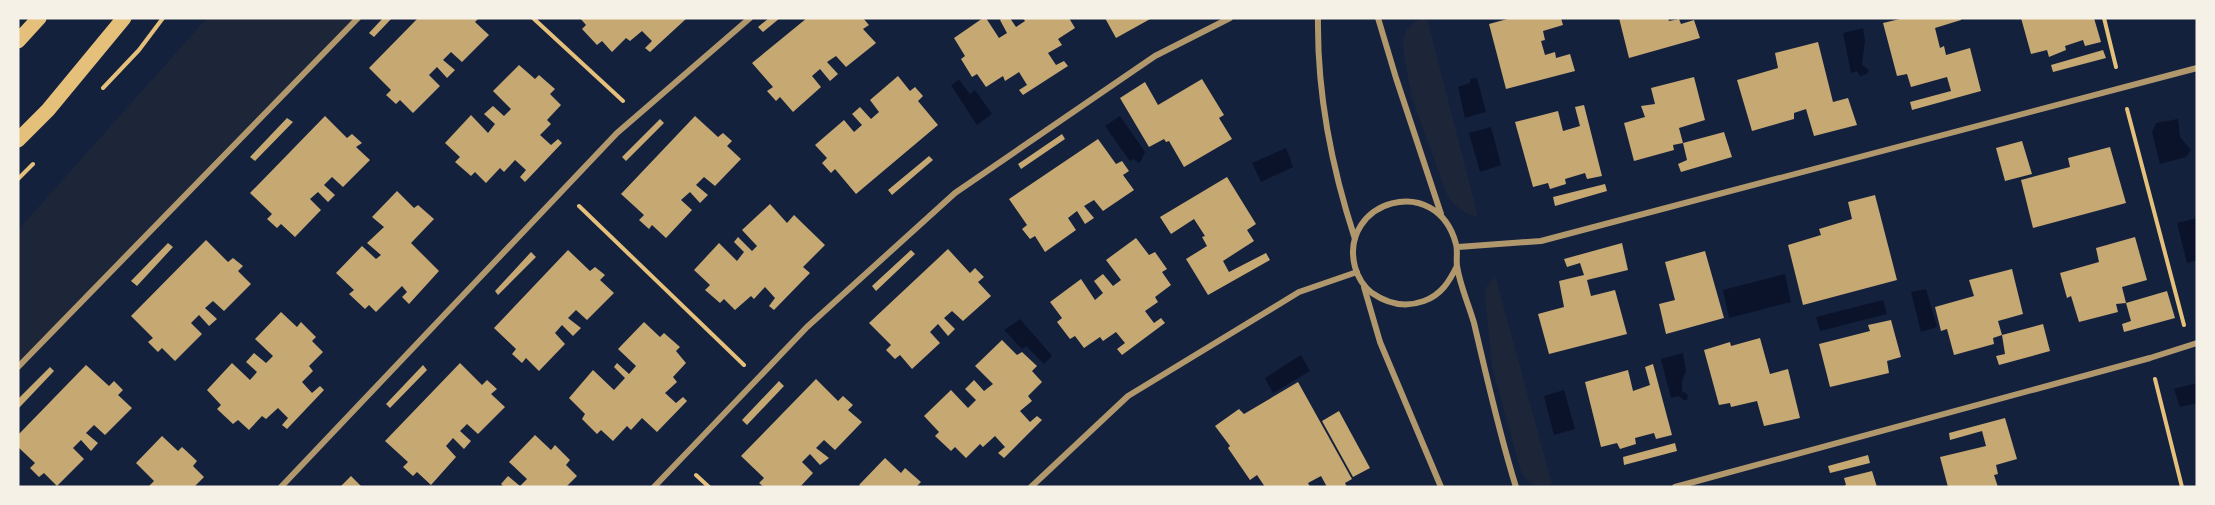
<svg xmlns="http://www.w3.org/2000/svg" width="2215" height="505" font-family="'Exo 2',sans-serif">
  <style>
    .green { fill: #1d2539 }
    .water { fill: #0b132b }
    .building { fill: #c6a872 }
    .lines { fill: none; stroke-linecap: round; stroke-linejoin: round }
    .path { stroke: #e5c07b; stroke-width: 4 }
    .minor { stroke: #b1986c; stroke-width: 6 }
    .primary { stroke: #e5c07b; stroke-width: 15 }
  </style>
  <rect width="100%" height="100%" fill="#14213d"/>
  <path class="green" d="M 207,18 L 358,18 L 18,372 L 18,230 Z
    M 1424,18 L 1427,18 L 1478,217 C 1464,214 1457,208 1448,197 L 1412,98 L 1404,56 L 1403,40 L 1406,31 L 1415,22 Z
    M 1495,275 L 1552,484 C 1535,488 1528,485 1520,469 L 1492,366 L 1485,297 L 1486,288 Z"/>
  <path class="water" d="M 1863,28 L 1865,40 L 1862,65 L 1869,70 L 1867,74 L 1860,76 L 1857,71 L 1851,73 L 1843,33 Z
    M 1477,78 L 1486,112 L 1465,118 L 1458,87 L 1470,83 L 1470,79 Z
    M 959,80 L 970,94 L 975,90 L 992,114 L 977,125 L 951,85 Z
    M 1120,116 L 1145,152 L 1141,161 L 1139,163 L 1133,159 L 1130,161 L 1105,126 Z
    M 2178,119 L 2180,137 L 2191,150 L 2186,157 L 2160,164 L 2152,132 L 2156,123 Z
    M 1491,127 L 1501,165 L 1480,172 L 1469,133 Z
    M 1286,148 L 1293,167 L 1261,182 L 1252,163 Z
    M 2197,218 L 2197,260 L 2187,263 L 2177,223 Z
    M 1785,274 L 1791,302 L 1729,318 L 1723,290 Z
    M 1926,289 L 1937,327 L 1921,332 L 1911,292 Z
    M 1883,300 L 1887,314 L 1820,331 L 1816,317 Z
    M 1020,319 L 1052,356 L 1044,364 L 1026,346 L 1022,349 L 1004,330 Z
    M 1683,353 L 1686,371 L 1682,381 L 1682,391 L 1688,395 L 1687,400 L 1684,400 L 1678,396 L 1671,398 L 1661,359 Z
    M 1301,355 L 1310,371 L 1273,393 L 1265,378 Z
    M 2197,383 L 2197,403 L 2180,407 L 2174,389 Z
    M 1564,390 L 1575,429 L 1554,435 L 1544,396 Z"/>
  <path class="building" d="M 383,18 L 392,18 L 374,37 L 369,33 Z
    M 418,18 L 479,18 L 475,22 L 489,35 L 462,62 L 451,52 L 443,60 L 455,70 L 447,78 L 437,67 L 429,75 L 440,86 L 413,113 L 400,100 L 396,104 L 386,95 L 391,90 L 369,68 Z
    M 580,18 L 687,18 L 650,52 L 645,48 L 652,41 L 642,31 L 630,41 L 626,38 L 612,52 L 602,41 L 597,45 L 582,29 L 586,25 Z
    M 769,18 L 780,18 L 763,32 L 758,27 Z
    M 807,18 L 863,18 L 869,25 L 863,29 L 876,43 L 846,67 L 836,56 L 827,62 L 838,74 L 830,81 L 820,69 L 812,76 L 821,87 L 793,112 L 780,97 L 776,101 L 767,91 L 773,87 L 752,63 Z
    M 983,18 L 986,18 L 999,38 L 1007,33 L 1000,20 L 1002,18 L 1010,18 L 1016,27 L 1025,21 L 1023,18 L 1069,18 L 1075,28 L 1058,39 L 1062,45 L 1048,53 L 1056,65 L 1064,61 L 1068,66 L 1023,95 L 1019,90 L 1027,85 L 1019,72 L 1005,81 L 1003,76 L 986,87 L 977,74 L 972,77 L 961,59 L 965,56 L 954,38 Z
    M 1105,18 L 1152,18 L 1116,38 Z
    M 1511,18 L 1561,18 L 1563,25 L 1543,31 L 1545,40 L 1541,41 L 1545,55 L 1555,52 L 1556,58 L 1570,54 L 1575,71 L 1506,89 L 1489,24 Z
    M 1619,18 L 1668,18 L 1669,21 L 1679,19 L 1681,24 L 1694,20 L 1700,38 L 1629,58 Z
    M 1904,18 L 1961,18 L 1961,20 L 1935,28 L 1940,48 L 1944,46 L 1946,55 L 1970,48 L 1981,91 L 1912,110 L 1910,102 L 1951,91 L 1947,77 L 1911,87 L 1907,74 L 1897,76 L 1883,23 Z
    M 2021,18 L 2094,18 L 2101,42 L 2085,46 L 2083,40 L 2065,46 L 2066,50 L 2049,57 L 2047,50 L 2031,54 Z
    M 1818,42 L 1833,102 L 1848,98 L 1857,125 L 1814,136 L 1806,109 L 1794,113 L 1794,119 L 1752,131 L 1737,80 L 1778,68 L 1775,53 Z
    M 2103,50 L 2106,58 L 2053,72 L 2051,65 Z
    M 519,65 L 535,79 L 539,75 L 555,89 L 550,94 L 561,105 L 547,120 L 551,124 L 540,135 L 551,145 L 558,139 L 562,143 L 525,182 L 520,177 L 526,170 L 515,160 L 504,172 L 500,168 L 486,183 L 475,172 L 471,176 L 455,162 L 460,157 L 445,143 L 471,115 L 488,133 L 495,124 L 484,114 L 493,106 L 504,116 L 511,109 L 493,91 Z
    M 898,76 L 910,91 L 915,87 L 923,96 L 918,101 L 938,125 L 856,194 L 835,169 L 831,173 L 822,163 L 827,158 L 815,145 L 844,120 L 854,132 L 862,125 L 852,114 L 860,107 L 871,119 L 879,112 L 870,100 Z
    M 1694,77 L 1705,120 L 1679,128 L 1683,143 L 1724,132 L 1732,157 L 1681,172 L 1678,164 L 1687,160 L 1683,143 L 1673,145 L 1674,150 L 1634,161 L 1624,123 L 1645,117 L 1641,106 L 1655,104 L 1651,88 Z
    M 1202,79 L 1224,115 L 1219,118 L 1232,139 L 1184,167 L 1169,141 L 1166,142 L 1164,139 L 1149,147 L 1120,98 L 1145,82 L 1158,105 Z
    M 1584,105 L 1602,176 L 1587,179 L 1585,173 L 1565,179 L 1566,184 L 1550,189 L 1548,183 L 1533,187 L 1515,122 L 1558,111 L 1563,131 L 1580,126 L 1575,107 Z
    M 325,116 L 347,138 L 352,134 L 362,143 L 356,147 L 370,160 L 343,187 L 332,177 L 324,185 L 335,195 L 328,202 L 318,192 L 310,199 L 321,210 L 295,237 L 281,224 L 277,228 L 267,219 L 272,214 L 250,193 Z
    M 695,116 L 718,137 L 723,133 L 732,141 L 727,146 L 741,159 L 715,186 L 704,177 L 696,185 L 708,195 L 700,203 L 690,192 L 681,200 L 692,210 L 666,238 L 652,225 L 649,229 L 639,220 L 644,215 L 621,194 Z
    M 287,118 L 293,122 L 255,161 L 250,157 Z
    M 660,119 L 664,123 L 626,161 L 622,157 Z
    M 1062,134 L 1065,139 L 1021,169 L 1018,164 Z
    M 1098,139 L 1116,164 L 1122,161 L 1129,171 L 1123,175 L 1134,190 L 1103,211 L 1094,200 L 1084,206 L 1094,218 L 1085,224 L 1077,211 L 1068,218 L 1076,230 L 1045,252 L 1035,236 L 1030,239 L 1022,229 L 1027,225 L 1009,199 Z
    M 2022,141 L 2032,174 L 2005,181 L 1996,148 Z
    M 2110,147 L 2126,203 L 2033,228 L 2021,180 L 2070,167 L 2068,158 Z
    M 929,156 L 933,160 L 892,195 L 888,190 Z
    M 1227,177 L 1256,224 L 1247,230 L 1254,241 L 1223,261 L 1229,272 L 1266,253 L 1270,260 L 1208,295 L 1186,259 L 1207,246 L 1202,237 L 1205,236 L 1194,219 L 1171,234 L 1160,217 Z
    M 1605,184 L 1607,191 L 1555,206 L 1553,197 Z
    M 397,191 L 414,208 L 418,205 L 434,219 L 411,243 L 439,271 L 409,304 L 402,297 L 407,292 L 402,286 L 376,312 L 369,305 L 365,309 L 349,294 L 354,290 L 336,273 L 362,246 L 376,259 L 381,255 L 367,243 L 384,227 L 372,217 Z
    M 1875,195 L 1897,280 L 1803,305 L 1788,245 L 1821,235 L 1819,229 L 1852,219 L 1848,202 Z
    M 770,204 L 787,223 L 794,215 L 825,245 L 803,267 L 810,273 L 774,310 L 769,306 L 775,298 L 765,287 L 754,299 L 751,296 L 735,310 L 724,299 L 720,303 L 705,290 L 710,285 L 694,270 L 719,243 L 737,261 L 744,252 L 734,242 L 738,237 L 752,251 L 757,246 L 742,230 Z
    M 2135,237 L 2147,280 L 2122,287 L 2126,303 L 2116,304 L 2118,312 L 2079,322 L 2071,296 L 2067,298 L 2060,273 L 2099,262 L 2096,248 Z
    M 1136,238 L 1149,255 L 1155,252 L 1167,269 L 1162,272 L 1171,285 L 1155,297 L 1158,302 L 1145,311 L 1154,323 L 1161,318 L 1165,323 L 1122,355 L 1117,349 L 1125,343 L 1116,332 L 1103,341 L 1100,337 L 1084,348 L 1075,336 L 1070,339 L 1057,322 L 1062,318 L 1050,302 L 1081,279 L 1095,300 L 1103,293 L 1094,281 L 1099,277 L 1103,274 L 1113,286 L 1121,280 L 1106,260 Z
    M 206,240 L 228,262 L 233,258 L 243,266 L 238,271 L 251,284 L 224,311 L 213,301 L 205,308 L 217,319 L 209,326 L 199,315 L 191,323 L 202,334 L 175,361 L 162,348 L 158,352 L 148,342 L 153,338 L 131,316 Z
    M 168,243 L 173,247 L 137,286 L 131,281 Z
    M 1622,243 L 1628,270 L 1587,280 L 1591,296 L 1615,290 L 1627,334 L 1549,354 L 1538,314 L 1564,307 L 1559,281 L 1584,275 L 1580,263 L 1567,267 L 1564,259 Z
    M 948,249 L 970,273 L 975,268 L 984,277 L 978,282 L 991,296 L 963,321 L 952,311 L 944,318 L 955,329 L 948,336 L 938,324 L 930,332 L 940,343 L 912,369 L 900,355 L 895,359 L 886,350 L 891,345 L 869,323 Z
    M 568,250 L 590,271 L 595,267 L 605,275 L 600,280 L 614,293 L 587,320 L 576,310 L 568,318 L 581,328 L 573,336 L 562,325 L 555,333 L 565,344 L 539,371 L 526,358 L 522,363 L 512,354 L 516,349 L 494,328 Z
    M 911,250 L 915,254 L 876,291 L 872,286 Z
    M 1705,251 L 1724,318 L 1666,334 L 1659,304 L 1675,300 L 1665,262 Z
    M 531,252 L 536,257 L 498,295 L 495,291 Z
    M 2012,269 L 2023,314 L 1998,321 L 2002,335 L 1993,338 L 1994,344 L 1954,355 L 1947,329 L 1941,331 L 1935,307 L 1974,296 L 1969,280 Z
    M 2167,291 L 2175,318 L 2124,332 L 2122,324 L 2131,321 L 2126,303 Z
    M 281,312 L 297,327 L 301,322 L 316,337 L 312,341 L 323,352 L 309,366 L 313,371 L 302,382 L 312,393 L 320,386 L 324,390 L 287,429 L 282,425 L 288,418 L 278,408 L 266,419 L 262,416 L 249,430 L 238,420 L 233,424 L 217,409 L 221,405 L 207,390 L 232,363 L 250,380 L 257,372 L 246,362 L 254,353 L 266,363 L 273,356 L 255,339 Z
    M 1891,320 L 1901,357 L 1887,361 L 1889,373 L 1830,387 L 1819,344 L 1870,331 L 1868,325 Z
    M 644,322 L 660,337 L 664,333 L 680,347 L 676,351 L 686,363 L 673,377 L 677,382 L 665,393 L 676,403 L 683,397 L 687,401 L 657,432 L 642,418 L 631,430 L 627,426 L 613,441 L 601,430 L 597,434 L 582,419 L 585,414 L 569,398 L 593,370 L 614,390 L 625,378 L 614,367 L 617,363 L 629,374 L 636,366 L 618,349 Z
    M 2043,324 L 2050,351 L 1999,365 L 1996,356 L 2005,354 L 2002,335 Z
    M 1760,338 L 1770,374 L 1788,369 L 1800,418 L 1764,426 L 1757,401 L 1731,407 L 1730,403 L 1719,405 L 1704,350 L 1730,342 L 1731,346 Z
    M 1002,340 L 1017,355 L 1022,352 L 1037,366 L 1032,371 L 1042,382 L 1028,396 L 1032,401 L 1020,411 L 1030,422 L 1037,416 L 1042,420 L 1004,458 L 998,453 L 1005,447 L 995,436 L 983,447 L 980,444 L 966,458 L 955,447 L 951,451 L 935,436 L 939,432 L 924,416 L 951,390 L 968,408 L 976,400 L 965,389 L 974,380 L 984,391 L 993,384 L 975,366 Z
    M 460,363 L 482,385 L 487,380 L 497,389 L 491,394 L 505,407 L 478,434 L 467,424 L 460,431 L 471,441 L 464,449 L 453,438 L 446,446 L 456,457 L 431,485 L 417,472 L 413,476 L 403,467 L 408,462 L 385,441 Z
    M 1653,364 L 1672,435 L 1656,439 L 1654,433 L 1635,438 L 1636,444 L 1620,449 L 1617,443 L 1601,447 L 1585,382 L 1628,370 L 1633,391 L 1650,385 L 1645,367 Z
    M 86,365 L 109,386 L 114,381 L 123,390 L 118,395 L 132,408 L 105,435 L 94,425 L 86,433 L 98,443 L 91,451 L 81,440 L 73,448 L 84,459 L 57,486 L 44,473 L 39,477 L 30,468 L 35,463 L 18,447 L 18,435 Z
    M 423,365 L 427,370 L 390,408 L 386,404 Z
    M 50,367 L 54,371 L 18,409 L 18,399 Z
    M 816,379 L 838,401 L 843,396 L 853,405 L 848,410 L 862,422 L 835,450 L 824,440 L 816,448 L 829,458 L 820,465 L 810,454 L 802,462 L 813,473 L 800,487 L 764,487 L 759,483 L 764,478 L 741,456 Z
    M 779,381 L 784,386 L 747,425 L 742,420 Z
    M 1298,382 L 1352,479 L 1345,483 L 1347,487 L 1327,487 L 1321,476 L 1308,483 L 1310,487 L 1265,487 L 1257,475 L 1250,480 L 1228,448 L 1230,446 L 1215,426 L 1239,409 L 1244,414 Z
    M 1339,411 L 1370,468 L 1353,477 L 1322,421 Z
    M 2005,418 L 2017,459 L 1996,465 L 1998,474 L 1994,475 L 1998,487 L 1948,487 L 1940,457 L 1986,446 L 1982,431 L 1950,440 L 1949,433 Z
    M 535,435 L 551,450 L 555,445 L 570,460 L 566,465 L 577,476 L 566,487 L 504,487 L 501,484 L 508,476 L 520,486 L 527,479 L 509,462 Z
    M 162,436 L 178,451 L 182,447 L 197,461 L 193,466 L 204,477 L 194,487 L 148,487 L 154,481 L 136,463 Z
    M 1675,443 L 1677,451 L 1624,465 L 1623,457 Z
    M 1868,455 L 1870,463 L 1830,473 L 1828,466 Z
    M 885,458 L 901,473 L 905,468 L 921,482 L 916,487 L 862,487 L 859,485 Z
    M 1872,471 L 1877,487 L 1842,487 L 1846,485 L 1844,478 Z
    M 351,476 L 362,487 L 340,487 Z"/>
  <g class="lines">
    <path class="path" d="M 533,18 L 623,101
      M 2104,18 L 2116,67
      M 103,88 L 139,50 L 163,18
      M 2127,109 L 2184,325
      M 18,179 L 33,164
      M 579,206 L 744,365
      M 2155,379 L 2182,487
      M 696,475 L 709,487"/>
    <path class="minor" d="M 1318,18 C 1317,92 1332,169 1355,239
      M 1378,18 L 1396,78 L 1441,214
      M 1458,247 L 1541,241 L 2197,68
      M 1457,266 C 1449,282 1441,295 1424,301 C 1405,308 1388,304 1372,293 C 1363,286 1358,278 1355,267 C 1338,201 1437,171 1456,244 C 1458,251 1456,259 1457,266 C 1460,286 1469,305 1474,323 C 1487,378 1499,433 1516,487
      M 1364,287 L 1380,342 L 1441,487
      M 18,367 L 358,18
      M 281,487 L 617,133 L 750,18
      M 654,487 L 807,327 L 955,193 L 1155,56 L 1230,18
      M 1031,487 L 1128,396 L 1299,292 L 1357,272
      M 1675,487 L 2150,358 L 2197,343"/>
    <path class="primary" d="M 18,41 L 39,18
      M 18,140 L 48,110 L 124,18"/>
  </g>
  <rect width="2215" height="505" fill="none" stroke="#f6f1e7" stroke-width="39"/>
</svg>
